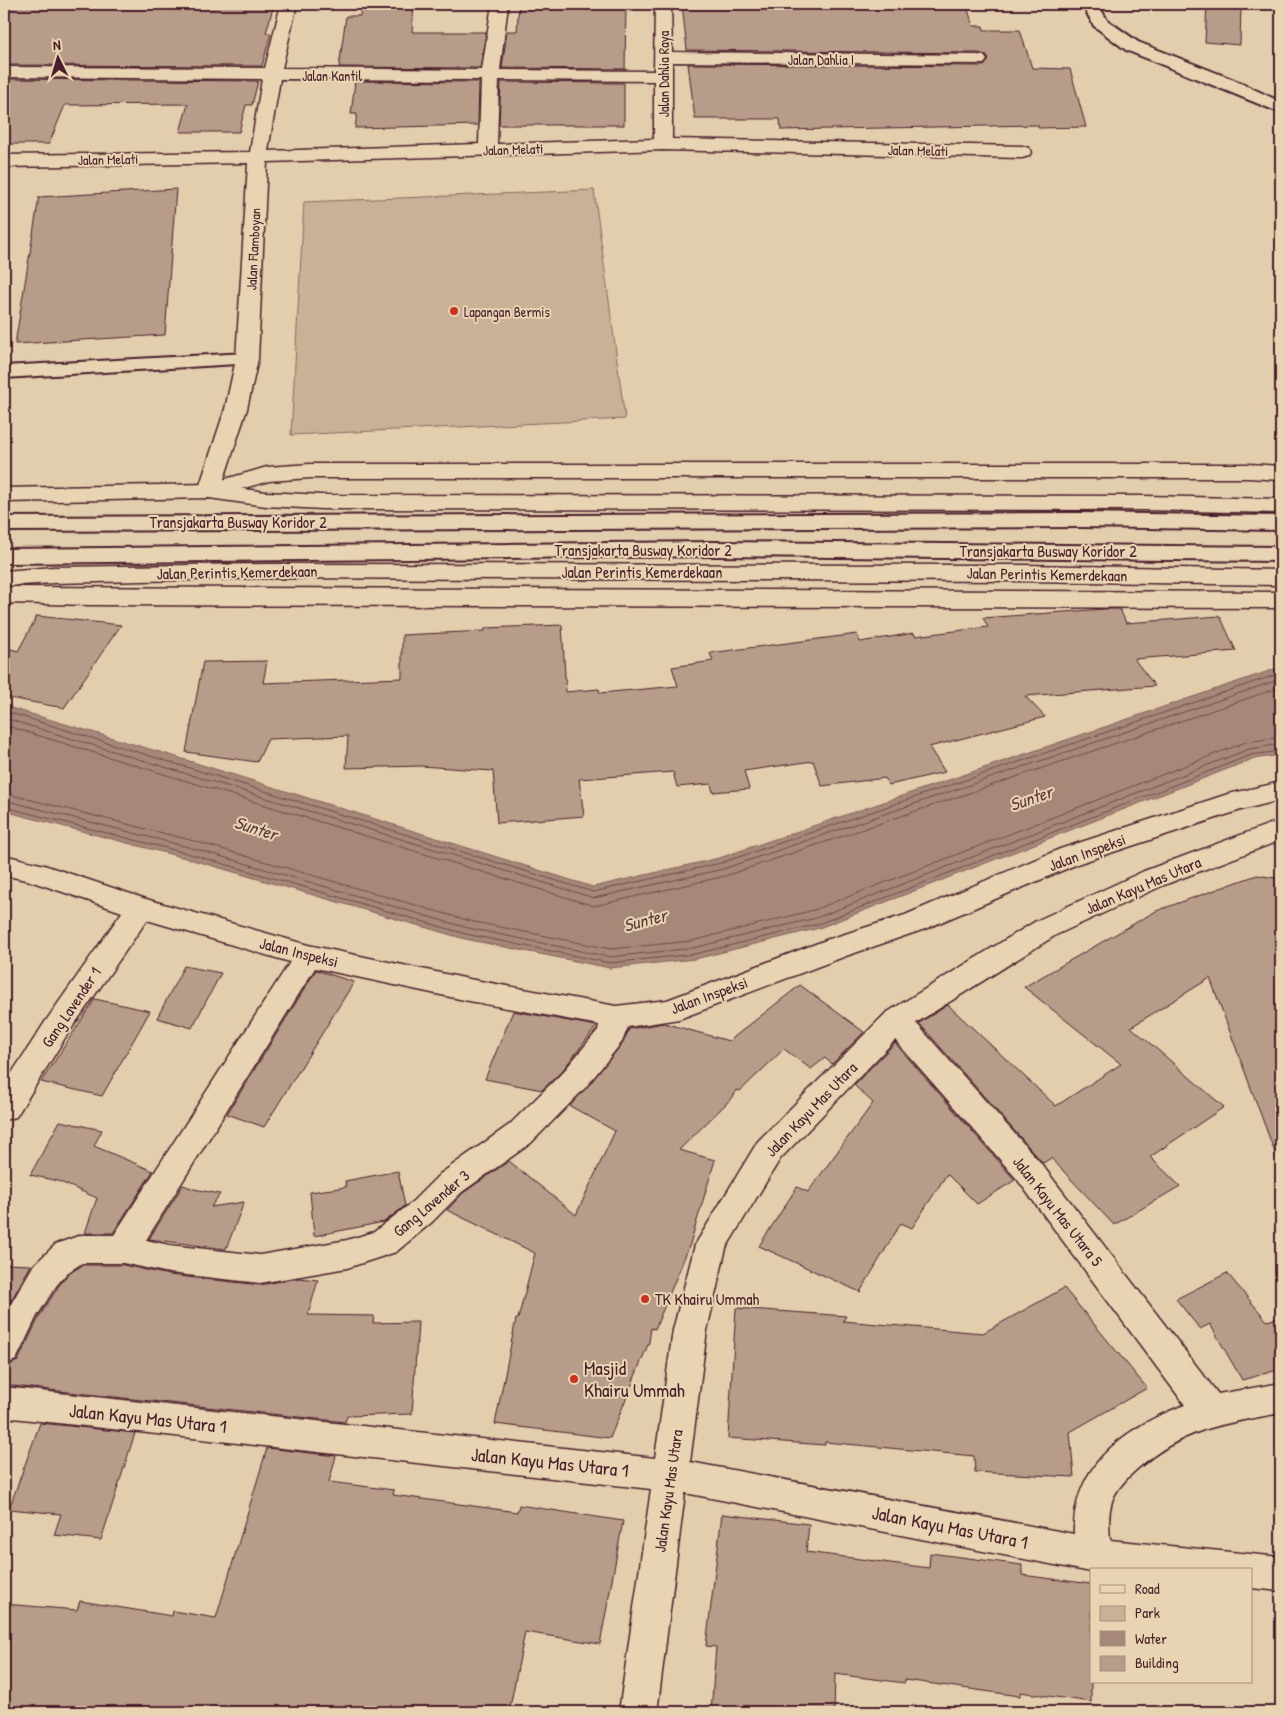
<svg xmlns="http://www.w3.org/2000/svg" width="1285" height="1716" font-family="'Patrick Hand',sans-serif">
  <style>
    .green { fill: #c9b097; stroke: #8a6861 }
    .water { fill: #a68879; stroke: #815e5a }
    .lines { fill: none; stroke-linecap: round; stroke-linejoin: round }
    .shore { stroke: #6f494a; stroke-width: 1 }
    .building { fill: #b79c89; stroke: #4a1f2b }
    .service-casing { stroke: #4a1f2b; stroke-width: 4 }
    .minor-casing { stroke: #4a1f2b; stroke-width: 3 }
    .tertiary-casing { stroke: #4a1f2b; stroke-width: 3 }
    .secondary-casing { stroke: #4a1f2b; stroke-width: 3 }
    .trunk-casing { stroke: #4a1f2b; stroke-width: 3 }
    .service { fill: #e8d4b2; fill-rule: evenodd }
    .minor { fill: #e8d4b2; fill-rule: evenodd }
    .tertiary { fill: #e8d4b2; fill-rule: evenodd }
    .secondary { fill: #e8d4b2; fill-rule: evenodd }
    .trunk { fill: #e8d4b2; fill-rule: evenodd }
    .poi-dot { fill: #c8321e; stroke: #e8d4b2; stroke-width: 2 }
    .labels { text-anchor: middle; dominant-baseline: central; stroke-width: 4; stroke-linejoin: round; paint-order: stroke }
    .far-street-label { font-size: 14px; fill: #4a1f2b; stroke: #e8d4b2 }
    .far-poi-label { font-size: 14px; fill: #4a1f2b; stroke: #e8d4b2; text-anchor: start }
    .street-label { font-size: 16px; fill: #4a1f2b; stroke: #e8d4b2 }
    .poi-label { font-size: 16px; fill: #4a1f2b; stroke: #e8d4b2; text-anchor: start }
    .water-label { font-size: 18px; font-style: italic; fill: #61393e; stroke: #e8d4b2 }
    .near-poi-label { font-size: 19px; fill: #4a1f2b; stroke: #e8d4b2; text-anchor: start }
    .near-street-label { font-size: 19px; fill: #4a1f2b; stroke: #e8d4b2 }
  </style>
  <rect width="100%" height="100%" fill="#e2cdad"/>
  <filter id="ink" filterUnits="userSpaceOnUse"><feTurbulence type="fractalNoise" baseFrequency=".02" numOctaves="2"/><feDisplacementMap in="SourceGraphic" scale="10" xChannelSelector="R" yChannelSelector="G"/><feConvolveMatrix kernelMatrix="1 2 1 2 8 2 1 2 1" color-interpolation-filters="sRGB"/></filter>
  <g filter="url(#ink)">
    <path class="green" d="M 594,190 L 625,419 L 291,435 L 304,202 Z"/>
    <path class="water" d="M 1281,667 L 1281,755 L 1253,759 L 819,928 L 695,959 L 610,968 L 465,939 L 189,859 L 4,811 L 4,706 L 170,755 L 593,887 L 719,858 Z"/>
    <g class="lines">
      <path class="shore" d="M 4,711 L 593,892 L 721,863 L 1281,673
        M 4,718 L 594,898 L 723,869 L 1281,679
        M 4,725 L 594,906 L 725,876 L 1281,687
        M 4,793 L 194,841 L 470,921 L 611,949 L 692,941 L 814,910 L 1246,742 L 1281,737
        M 4,800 L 192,848 L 468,928 L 610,957 L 693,948 L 816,918 L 1249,749 L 1281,744
        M 4,807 L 190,854 L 466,934 L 610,963 L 695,954 L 818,924 L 1251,755 L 1281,751"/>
    </g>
    <path class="building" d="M 4,4 L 274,4 L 266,33 L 271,33 L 262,66 L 4,65 Z
      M 361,4 L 414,4 L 412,32 L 486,32 L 480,68 L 339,67 L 346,16 L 360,16 Z
      M 519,4 L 626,4 L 625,69 L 502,68 L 507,31 L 517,31 Z
      M 682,4 L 961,4 L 962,6 L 967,6 L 973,26 L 983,26 L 984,30 L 1020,30 L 1032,68 L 1070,69 L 1086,127 L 1038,128 L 1038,125 L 781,130 L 780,119 L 695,119 L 688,64 L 984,66 L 989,60 L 986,55 L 978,53 L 687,50 Z
      M 1207,4 L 1241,4 L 1240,45 L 1205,42 Z
      M 4,79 L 258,81 L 252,105 L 246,105 L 239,132 L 180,132 L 188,104 L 65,105 L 49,144 L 4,144 Z
      M 355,81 L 479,82 L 478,125 L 355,128 L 357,114 L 351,114 Z
      M 501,82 L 624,83 L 624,125 L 499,125 Z
      M 176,189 L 165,335 L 15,344 L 39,197 Z
      M 1104,609 L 1120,609 L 1126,623 L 1220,616 L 1236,651 L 1134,659 L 1155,686 L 1025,696 L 1045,717 L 929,747 L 945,772 L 889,785 L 885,778 L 822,786 L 813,761 L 744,771 L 749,789 L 713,792 L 711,784 L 677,787 L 673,772 L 579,779 L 584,816 L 497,823 L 493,771 L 421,766 L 346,768 L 348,736 L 268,739 L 257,762 L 186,752 L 203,662 L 267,661 L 263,683 L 402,678 L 402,635 L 485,631 L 485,628 L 562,625 L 566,692 L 599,689 L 600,693 L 678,686 L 672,667 L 713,661 L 710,653 L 857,634 L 860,642 L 914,633 L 915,636 L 988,627 L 983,618 Z
      M 37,616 L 121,625 L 64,708 L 4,697 L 4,647 L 18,651 Z
      M 1257,875 L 1281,879 L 1281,1157 L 1277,1158 L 1210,978 L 1131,1027 L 1224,1107 L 1150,1157 L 1180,1186 L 1114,1225 L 1051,1158 L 1043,1163 L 919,1023 L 948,1005 L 1056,1106 L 1121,1064 L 1024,987 L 1156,911 Z
      M 184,966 L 221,973 L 192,1028 L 157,1018 Z
      M 316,970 L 354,982 L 264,1127 L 227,1114 Z
      M 800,985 L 864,1032 L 832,1064 L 825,1058 L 811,1069 L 784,1049 L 740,1091 L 736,1090 L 734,1096 L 679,1150 L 715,1160 L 690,1244 L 655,1329 L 651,1328 L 649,1342 L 610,1438 L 495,1424 L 516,1319 L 518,1319 L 535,1253 L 447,1210 L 463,1193 L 509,1161 L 576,1215 L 615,1131 L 570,1106 L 623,1043 L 629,1029 L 664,1023 L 729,1041 Z
      M 95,999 L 150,1011 L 102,1096 L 41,1082 Z
      M 513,1011 L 597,1026 L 562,1071 L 542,1090 L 485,1079 Z
      M 895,1043 L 1015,1180 L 977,1204 L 947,1174 L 912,1228 L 901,1223 L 860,1292 L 759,1246 L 797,1187 L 808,1192 L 873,1103 L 854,1085 Z
      M 60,1121 L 102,1130 L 94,1146 L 153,1171 L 113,1233 L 85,1233 L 97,1198 L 58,1181 L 30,1175 Z
      M 398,1171 L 405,1206 L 384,1222 L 314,1236 L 310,1192 L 346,1187 L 345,1181 Z
      M 183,1185 L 194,1189 L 220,1194 L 211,1207 L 244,1202 L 226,1249 L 149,1239 Z
      M 4,1264 L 31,1265 L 4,1313 Z
      M 83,1265 L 123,1265 L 169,1275 L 260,1285 L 298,1278 L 318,1280 L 308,1315 L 374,1316 L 373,1323 L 418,1322 L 412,1414 L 347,1416 L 345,1422 L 4,1385 L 4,1367 L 18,1361 L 39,1317 L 58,1287 L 68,1274 Z
      M 1227,1273 L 1267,1321 L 1281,1317 L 1281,1369 L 1242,1380 L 1210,1324 L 1200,1329 L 1176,1299 Z
      M 1064,1288 L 1147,1388 L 1070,1432 L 1074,1477 L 975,1472 L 974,1456 L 825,1442 L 825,1445 L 728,1438 L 736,1308 L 846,1316 L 843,1321 L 983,1333 Z
      M 40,1423 L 135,1433 L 101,1540 L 54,1535 L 61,1514 L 9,1509 Z
      M 267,1448 L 336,1456 L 329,1482 L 394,1490 L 393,1495 L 517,1512 L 519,1505 L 623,1521 L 600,1644 L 525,1632 L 509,1712 L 4,1712 L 4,1604 L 77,1610 L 80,1601 L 172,1616 L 173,1611 L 216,1618 Z
      M 722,1514 L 809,1524 L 806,1552 L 929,1568 L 930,1553 L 1022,1565 L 1022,1575 L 1091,1584 L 1091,1702 L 1020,1692 L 1020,1696 L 905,1680 L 905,1683 L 835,1674 L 834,1712 L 711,1712 L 716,1647 L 706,1646 Z"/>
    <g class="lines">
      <g class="service-casing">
        <path id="service" d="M 1082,4 L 1098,4 L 1107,20 L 1138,42 L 1232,79 L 1281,102 L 1281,113 L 1126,50 L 1094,26 Z
          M 247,353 L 254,355 L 257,359 L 254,363 L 4,378 L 4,366 Z
          M 1081,513 L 1281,516 L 1281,530 L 1081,527 L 4,531 L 4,517 Z
          M 716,542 L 1281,547 L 1281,561 L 716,556 L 4,563 L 4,549 Z"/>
      </g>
      <g class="minor-casing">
        <path id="minor" d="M 281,4 L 297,4 L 282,68 L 482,70 L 492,4 L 508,4 L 500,70 L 654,71 L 655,4 L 671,4 L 672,52 L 978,55 L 984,56 L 987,60 L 984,64 L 672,62 L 672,139 L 1022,146 L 1029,148 L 1031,152 L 1029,156 L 1022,158 L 663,150 L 267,162 L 258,359 L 247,409 L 220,491 L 217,496 L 209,498 L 201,496 L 198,491 L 225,409 L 236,359 L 248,163 L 4,167 L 4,155 L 250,152 L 262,79 L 4,77 L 4,67 L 265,68 ZM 280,79 L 481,80 L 479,144 L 268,151 ZM 499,80 L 654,81 L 654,139 L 497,144 Z
          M 1281,782 L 1281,800 L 1241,810 L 1080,863 L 925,929 L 846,956 L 679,1019 L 628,1027 L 622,1042 L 585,1088 L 531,1143 L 462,1192 L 432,1222 L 396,1252 L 347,1268 L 260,1283 L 169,1273 L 123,1263 L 82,1263 L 67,1273 L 56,1286 L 37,1316 L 16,1360 L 4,1365 L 4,1316 L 33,1266 L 56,1244 L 81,1235 L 114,1235 L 290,962 L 147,920 L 65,1038 L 16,1117 L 4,1120 L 4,1085 L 45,1022 L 122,912 L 30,881 L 4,875 L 4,855 L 44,865 L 146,899 L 308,945 L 469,979 L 616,1006 L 667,1000 L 826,940 L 905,915 L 1060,849 L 1228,794 ZM 315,968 L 469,1001 L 599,1025 L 598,1030 L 563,1072 L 509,1125 L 440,1174 L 410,1204 L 374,1232 L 347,1240 L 260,1255 L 169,1245 L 146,1240 Z
          M 1281,820 L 1281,840 L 1164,885 L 1056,935 L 916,1023 L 1039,1161 L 1218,1394 L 1281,1383 L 1281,1413 C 1223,1424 1184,1428 1137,1469 C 1128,1477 1116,1489 1112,1501 C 1108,1514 1109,1527 1110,1540 L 1281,1557 L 1281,1591 L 1251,1588 L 1251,1570 L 1091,1570 L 1091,1572 L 685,1493 L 657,1712 L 619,1712 L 651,1489 L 4,1417 L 4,1387 L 655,1458 L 673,1330 L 695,1245 L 758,1141 L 886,1013 L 1036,921 L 1144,871 ZM 895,1040 L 1017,1179 L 1185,1405 C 1126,1427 1072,1465 1074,1534 L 690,1462 L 707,1330 L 726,1248 L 780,1159 Z"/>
      </g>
      <g class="tertiary-casing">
        <path id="tertiary" d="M 310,464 L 1249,464 L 1281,466 L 1281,480 L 1249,478 L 310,478 L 269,481 L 209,498 L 201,496 L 198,491 L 201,486 L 267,467 Z"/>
      </g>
      <g class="secondary-casing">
        <path id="secondary" d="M 4,587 L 1281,592 L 1281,608 L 90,605 L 4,603 Z"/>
      </g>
      <g class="trunk-casing">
        <path id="trunk" d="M 209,484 L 266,492 L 322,495 L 1145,496 L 1281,499 L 1281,513 L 1145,510 L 322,509 L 266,506 L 209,498 L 4,502 L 4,488 Z
          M 269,564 L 1025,565 L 1281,570 L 1281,585 L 1025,581 L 269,578 L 54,583 L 4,586 L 4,571 L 54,567 Z"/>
      </g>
      <use href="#service" class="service"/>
      <use href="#minor" class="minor"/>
      <use href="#tertiary" class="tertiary"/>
      <use href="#secondary" class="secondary"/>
      <use href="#trunk" class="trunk"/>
    </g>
  </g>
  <g class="poi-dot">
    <circle cx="454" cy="311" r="5"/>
    <circle cx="645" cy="1299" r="5"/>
    <circle cx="574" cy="1379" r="5"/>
  </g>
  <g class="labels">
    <g class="far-street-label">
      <text x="821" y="59">Jalan Dahlia I</text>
      <text transform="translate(663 74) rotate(-90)">Jalan Dahlia Raya</text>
      <text x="332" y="75">Jalan Kantil</text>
      <text transform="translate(513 149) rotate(-2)">Jalan Melati</text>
      <text transform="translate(918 150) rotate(1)">Jalan Melati</text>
      <text transform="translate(108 159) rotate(-1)">Jalan Melati</text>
      <text transform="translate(253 249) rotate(-87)">Jalan Flamboyan</text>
    </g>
    <g class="far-poi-label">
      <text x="464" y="311">Lapangan Bermis</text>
    </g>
    <g class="street-label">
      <text x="238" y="522">Transjakarta Busway Koridor 2</text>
      <text x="643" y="550">Transjakarta Busway Koridor 2</text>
      <text x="1048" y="551">Transjakarta Busway Koridor 2</text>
      <text transform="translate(237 572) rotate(-1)">Jalan Perintis Kemerdekaan</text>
      <text x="642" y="572">Jalan Perintis Kemerdekaan</text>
      <text transform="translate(1047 574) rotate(1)">Jalan Perintis Kemerdekaan</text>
      <text transform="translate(1087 852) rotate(-20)">Jalan Inspeksi</text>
      <text transform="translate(1143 885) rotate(-23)">Jalan Kayu Mas Utara</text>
      <text transform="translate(299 952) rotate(14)">Jalan Inspeksi</text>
      <text transform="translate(709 995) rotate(-20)">Jalan Inspeksi</text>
      <text transform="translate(71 1007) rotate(-56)">Gang Lavender 1</text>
      <text transform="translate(811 1109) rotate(-46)">Jalan Kayu Mas Utara</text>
      <text transform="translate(431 1203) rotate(-40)">Gang Lavender 3</text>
      <text transform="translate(1058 1211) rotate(52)">Jalan Kayu Mas Utara 5</text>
      <text transform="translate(668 1491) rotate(-82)">Jalan Kayu Mas Utara</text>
    </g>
    <g class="poi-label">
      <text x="655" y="1299">TK Khairu Ummah</text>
    </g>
    <g class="water-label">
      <text transform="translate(1031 798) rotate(-19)">Sunter</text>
      <text transform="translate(256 828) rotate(18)">Sunter</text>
      <text transform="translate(645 920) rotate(-15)">Sunter</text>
    </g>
    <g class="near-poi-label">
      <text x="584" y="1368">Masjid<tspan x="584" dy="22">Khairu Ummah</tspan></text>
    </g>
    <g class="near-street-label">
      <text transform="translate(148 1418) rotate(6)">Jalan Kayu Mas Utara 1</text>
      <text transform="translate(550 1462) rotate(6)">Jalan Kayu Mas Utara 1</text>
      <text transform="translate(950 1527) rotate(11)">Jalan Kayu Mas Utara 1</text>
    </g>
  </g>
  <rect width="1285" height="1716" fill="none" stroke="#e8d4b2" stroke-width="20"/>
  <rect x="10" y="10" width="1265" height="1696" fill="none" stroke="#4a1f2b" stroke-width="2" filter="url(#ink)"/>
  <rect x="1090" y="1568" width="162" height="115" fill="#e8d4b2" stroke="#a98c7c"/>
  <rect x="1100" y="1585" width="25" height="8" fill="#e8d4b2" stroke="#a98c7c"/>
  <text x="1135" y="1594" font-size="15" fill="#4a1f2b">Road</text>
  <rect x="1100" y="1606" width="25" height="15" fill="#c9b097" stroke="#a98c7c"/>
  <text x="1135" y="1618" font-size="15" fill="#4a1f2b">Park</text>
  <rect x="1100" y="1631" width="25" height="15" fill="#a68879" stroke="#a98c7c"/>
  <text x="1135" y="1644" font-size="15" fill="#4a1f2b">Water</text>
  <rect x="1100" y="1656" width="25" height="15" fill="#b79c89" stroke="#a98c7c"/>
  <text x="1135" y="1668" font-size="15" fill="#4a1f2b">Building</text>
  <g transform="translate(58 58) rotate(355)" stroke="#e8d4b2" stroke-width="4" paint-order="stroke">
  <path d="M0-4L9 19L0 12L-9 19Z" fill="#4a1f2b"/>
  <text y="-8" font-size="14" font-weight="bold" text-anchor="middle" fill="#4a1f2b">N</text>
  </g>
</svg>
